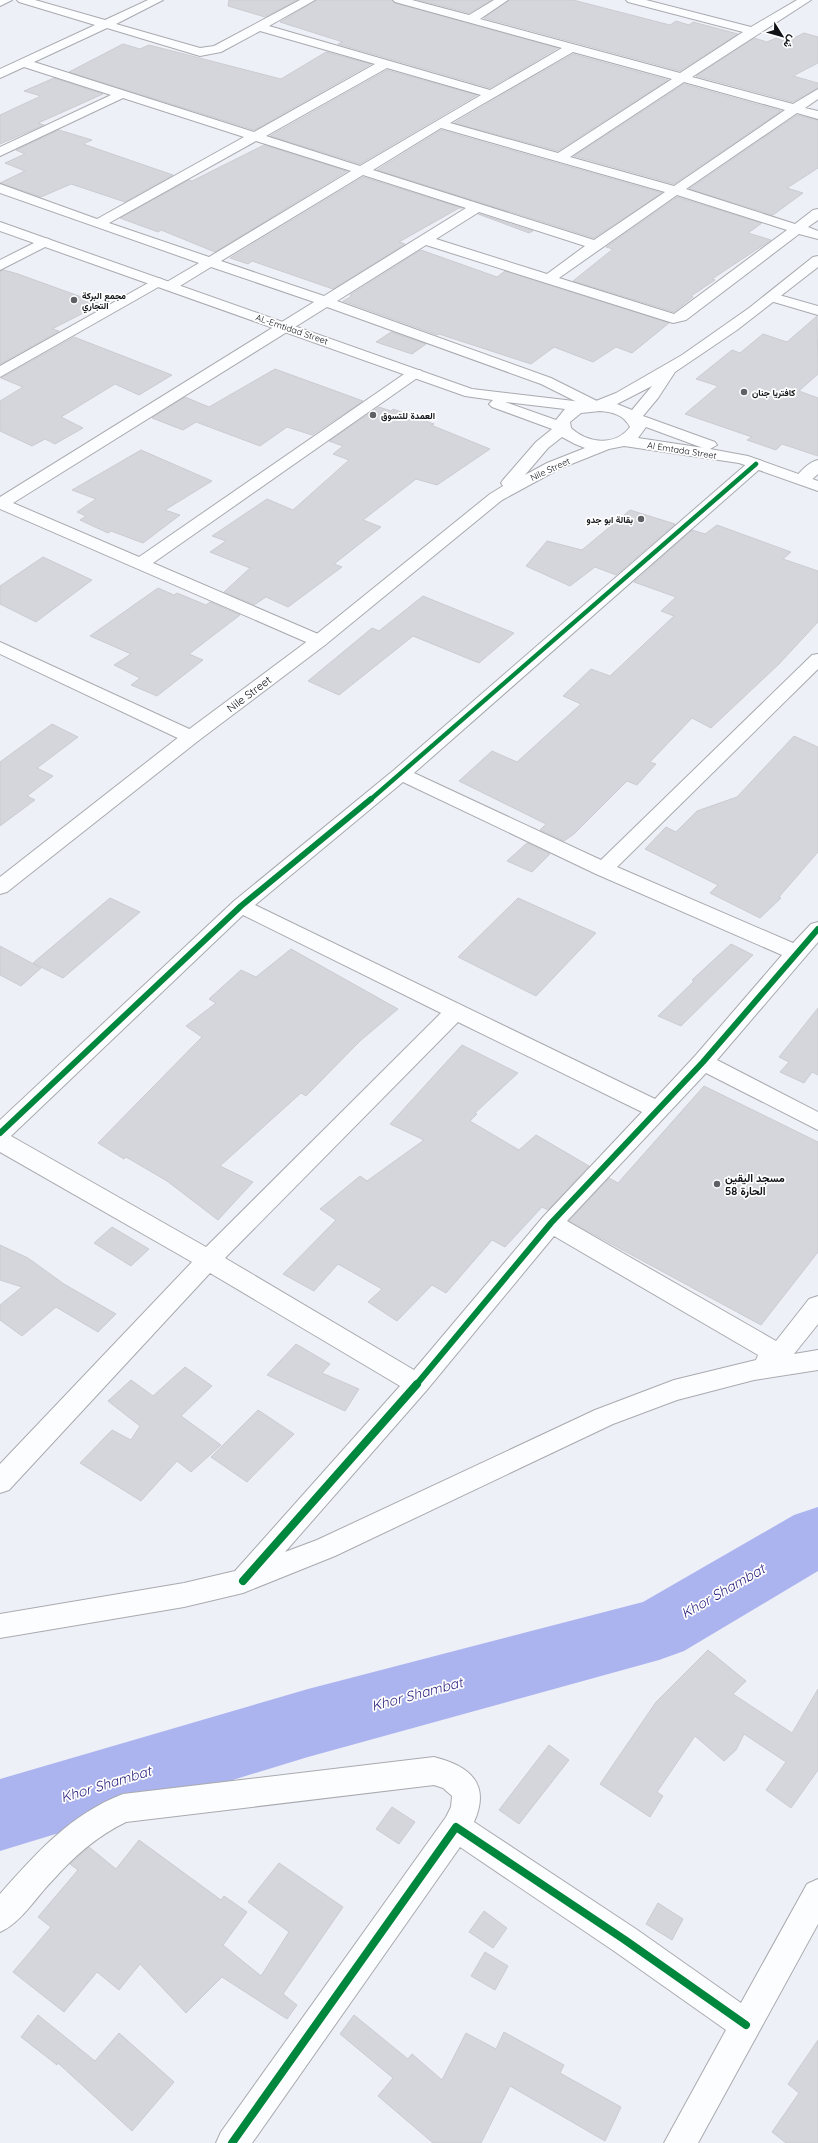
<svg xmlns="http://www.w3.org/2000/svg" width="818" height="2143" font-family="Quicksand,Vazirmatn,sans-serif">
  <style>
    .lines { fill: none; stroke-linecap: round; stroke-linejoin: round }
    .river { fill: #acb4f0; fill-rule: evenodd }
    .building { fill: #d5d6dc; stroke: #cbccd2 }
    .street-casing { stroke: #a9aab0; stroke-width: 2 }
    .secondary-casing { stroke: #a9aab0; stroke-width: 2 }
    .street { fill: #fcfdfe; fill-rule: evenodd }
    .secondary { fill: #fcfdfe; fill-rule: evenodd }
    .cycleway-far2-casing { stroke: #fff; stroke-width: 6 }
    .cycleway-far1-casing { stroke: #fff; stroke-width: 8 }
    .cycleway-casing { stroke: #fff; stroke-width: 10 }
    .cycleway-far2 { stroke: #00873e; stroke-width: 4.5 }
    .cycleway-far1 { stroke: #00873e; stroke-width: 6 }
    .cycleway { stroke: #00873e; stroke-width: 8 }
    .poi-dot { fill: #5e6065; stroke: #fff; stroke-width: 1.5 }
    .labels { text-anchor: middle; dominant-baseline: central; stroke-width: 3.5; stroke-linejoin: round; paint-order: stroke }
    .far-poi-label { font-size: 9px; font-weight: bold; fill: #111217; stroke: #fff; text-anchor: start }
    .far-street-label { font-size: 9px; fill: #111217; stroke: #fff }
    .street-label { font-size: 11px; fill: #111217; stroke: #fff }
    .poi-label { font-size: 11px; font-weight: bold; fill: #111217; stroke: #fff; text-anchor: start }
    .near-water-label { font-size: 14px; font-style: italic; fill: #261e7d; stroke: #fff }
  </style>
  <rect width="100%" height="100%" fill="#eef0f7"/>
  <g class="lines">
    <path class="river" d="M 818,1507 L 818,1571 L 684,1651 L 659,1660 L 308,1757 L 0,1851 L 0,1779 L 308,1689 L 643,1602 L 794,1515 Z"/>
  </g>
  <path class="building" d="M 229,0 L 297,0 L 265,17 L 228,6 Z
    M 316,0 L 392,0 L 395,3 L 558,48 L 490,88 L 338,44 L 343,42 L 280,22 Z
    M 418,0 L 491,0 L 469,13 Z
    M 509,0 L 573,0 L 670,25 L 676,21 L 689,25 L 693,22 L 738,34 L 680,71 L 484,18 Z
    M 804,33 L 818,37 L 818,63 L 793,76 L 818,83 L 818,88 L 793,102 L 696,76 L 754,38 L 767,42 L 776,38 L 786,42 Z
    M 123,44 L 140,49 L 149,45 L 281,79 L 326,52 L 371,64 L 254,130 L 69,72 Z
    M 573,54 L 668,80 L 558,151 L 454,123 Z
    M 387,70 L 477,95 L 360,164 L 270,136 Z
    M 54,78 L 103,94 L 38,123 L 44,125 L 0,144 L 0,115 L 41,96 L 24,91 Z
    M 684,84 L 781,111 L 674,184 L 574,156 Z
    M 797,115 L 818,120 L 818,168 L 787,188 L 803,193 L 773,215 L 689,189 Z
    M 59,130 L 92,140 L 83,144 L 173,175 L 125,202 L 71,184 L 41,197 L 0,183 L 25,171 L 5,163 L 25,154 L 16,150 Z
    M 441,130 L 662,193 L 594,238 L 377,170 Z
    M 264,145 L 347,171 L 215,252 L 161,230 L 158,232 L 120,218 L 189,180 L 192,181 Z
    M 363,177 L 462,208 L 459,208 L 399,242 L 405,244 L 333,289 L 252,261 L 248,264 L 230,258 Z
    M 677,197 L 762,223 L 748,233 L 771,240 L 712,279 L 715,280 L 691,296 L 693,297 L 674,312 L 573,281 L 613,249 L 606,247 Z
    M 478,214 L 479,214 L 533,231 L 529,233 Z
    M 421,250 L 497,277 L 505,271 L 669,323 L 632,353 L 616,347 L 593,362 L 554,347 L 531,364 L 439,334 L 437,335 L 343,301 L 352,296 L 350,295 Z
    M 4,270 L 18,274 L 101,304 L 52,329 L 59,331 L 0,364 L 0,271 Z
    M 817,316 L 818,374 L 799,391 L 818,398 L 818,456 L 782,444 L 776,450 L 747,440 L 752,437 L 685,414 L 718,386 L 696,379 L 732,350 L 740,353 L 763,334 L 787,342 Z
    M 391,332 L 426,344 L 412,354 L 376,342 Z
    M 74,337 L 172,375 L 139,395 L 115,384 L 61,417 L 83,428 L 55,444 L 45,439 L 32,446 L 0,431 L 0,401 L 23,387 L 1,378 Z
    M 275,369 L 363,401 L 312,435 L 287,427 L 260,446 L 196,422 L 183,430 L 152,418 L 185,397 L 209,407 Z
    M 379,407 L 391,411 L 393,409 L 434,424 L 431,425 L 490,449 L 437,485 L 416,479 L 363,520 L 381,527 L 334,564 L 342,567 L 288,607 L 266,597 L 254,605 L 224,592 L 250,568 L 210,552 L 226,541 L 212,536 L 267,499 L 293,510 L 349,460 L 333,454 L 343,446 L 329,441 Z
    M 141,450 L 212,481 L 165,510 L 180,515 L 143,543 L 111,531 L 108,533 L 80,520 L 86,516 L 77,512 L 96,499 L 72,490 Z
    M 630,510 L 675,524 L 616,575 L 595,567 L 570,586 L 526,566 L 547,541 L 582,550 Z
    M 717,525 L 791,552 L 783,559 L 818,571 L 818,622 L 779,664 L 711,728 L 692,718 L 650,762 L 656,764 L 637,785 L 627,781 L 574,834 L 564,841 L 540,830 L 546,824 L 459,781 L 492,751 L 517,762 L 581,704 L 563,696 L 591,669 L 610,676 L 674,616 L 661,611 L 676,597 L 634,582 L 692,530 L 705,534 Z
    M 43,557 L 92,580 L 36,622 L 0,604 L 0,586 Z
    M 158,588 L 174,595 L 177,593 L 206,605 L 210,602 L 240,615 L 189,654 L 203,660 L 157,696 L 131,685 L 140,678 L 114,665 L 131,654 L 90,636 Z
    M 423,596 L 514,633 L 479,663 L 413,636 L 339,695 L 308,681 L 372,628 L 379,631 Z
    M 52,724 L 78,737 L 37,768 L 53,776 L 27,796 L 35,800 L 0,826 L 0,762 Z
    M 794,736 L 818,747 L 818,852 L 779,897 L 781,898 L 760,918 L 710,893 L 718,885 L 645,849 L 666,827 L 676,832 L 697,811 L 737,797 Z
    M 527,843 L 550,854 L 532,872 L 507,861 Z
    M 110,898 L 140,912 L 63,978 L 33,963 Z
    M 518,898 L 596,933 L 536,996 L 458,957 Z
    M 731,944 L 753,955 L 681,1026 L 658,1016 L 694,981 L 692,980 Z
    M 0,946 L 41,968 L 21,986 L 0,975 Z
    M 291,949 L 398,1009 L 360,1041 L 306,1096 L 301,1093 L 220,1166 L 253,1182 L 218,1220 L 167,1181 L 126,1157 L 124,1159 L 98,1143 L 202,1037 L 186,1026 L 216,1003 L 209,999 L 241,970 L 256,977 Z
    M 818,1008 L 818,1075 L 812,1072 L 804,1083 L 780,1072 L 789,1062 L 779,1057 Z
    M 462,1045 L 518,1073 L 475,1113 L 477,1114 L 470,1121 L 519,1150 L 536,1135 L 589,1166 L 548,1210 L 542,1207 L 505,1247 L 492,1240 L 446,1293 L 432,1285 L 397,1321 L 368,1302 L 382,1289 L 338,1264 L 314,1291 L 283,1274 L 336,1220 L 320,1209 L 360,1176 L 367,1181 L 424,1140 L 390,1124 Z
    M 704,1086 L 818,1142 L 818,1252 L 761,1325 L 569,1221 L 609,1178 L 618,1183 Z
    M 112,1227 L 149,1249 L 131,1266 L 94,1243 Z
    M 0,1245 L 28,1258 L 64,1284 L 116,1314 L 98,1332 L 56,1307 L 22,1336 L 0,1320 L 0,1305 L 22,1287 L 0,1280 Z
    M 296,1344 L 330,1364 L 322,1373 L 359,1389 L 345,1411 L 267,1375 Z
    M 185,1367 L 212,1386 L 181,1416 L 221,1445 L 191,1472 L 177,1461 L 141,1501 L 80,1463 L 112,1430 L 131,1440 L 140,1426 L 108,1401 L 131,1380 L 153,1396 Z
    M 258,1410 L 294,1434 L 247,1482 L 211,1457 Z
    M 708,1650 L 746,1681 L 733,1694 L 792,1733 L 818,1689 L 818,1770 L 791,1808 L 766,1790 L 786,1762 L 744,1734 L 736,1750 L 724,1761 L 695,1736 L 657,1792 L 663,1796 L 650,1817 L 600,1784 L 656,1702 Z
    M 549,1745 L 569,1760 L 519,1824 L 499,1810 Z
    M 392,1807 L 415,1822 L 399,1844 L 376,1829 Z
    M 139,1840 L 221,1900 L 224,1896 L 247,1912 L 223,1945 L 261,1976 L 289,1932 L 248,1902 L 279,1863 L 343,1907 L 283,1994 L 297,2005 L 287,2019 L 222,1977 L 186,2013 L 140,1964 L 119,1990 L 97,1972 L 64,2012 L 13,1972 L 51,1927 L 38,1917 L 78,1870 L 70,1864 L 89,1847 L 116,1869 Z
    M 658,1903 L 683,1919 L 672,1940 L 646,1924 Z
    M 484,1911 L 507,1928 L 493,1948 L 469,1932 Z
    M 485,1952 L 508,1966 L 495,1990 L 471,1976 Z
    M 38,2015 L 95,2061 L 119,2033 L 174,2082 L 132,2131 L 58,2063 L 57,2065 L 21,2037 Z
    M 354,2015 L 408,2059 L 412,2054 L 442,2080 L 466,2033 L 496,2049 L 504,2032 L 564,2065 L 560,2073 L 621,2107 L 605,2141 L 510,2086 L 481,2143 L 433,2143 L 378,2096 L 393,2078 L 340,2034 Z
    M 818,2040 L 818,2143 L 786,2143 L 772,2132 L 799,2093 L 788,2084 Z"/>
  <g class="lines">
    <g class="street-casing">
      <path id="street" d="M 0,0 L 12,0 L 0,6 Z
        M 17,0 L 35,0 L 105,20 L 148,0 L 163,0 L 116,24 L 200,48 L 214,46 L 300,0 L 315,0 L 269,26 L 490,90 L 562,48 L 395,2 L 393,0 L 412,0 L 469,15 L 494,0 L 508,0 L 480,19 L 680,73 L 743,32 L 628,2 L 626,0 L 646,0 L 751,27 L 797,0 L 811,0 L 692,77 L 793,104 L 818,89 L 818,99 L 805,108 L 818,111 L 818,119 L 797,113 L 686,189 L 795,224 L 813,210 L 818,209 L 818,220 L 808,227 L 818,231 L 818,239 L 799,234 L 686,320 L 673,323 L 426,245 L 337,301 L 551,378 L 601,403 L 604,406 L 601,409 L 591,409 L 541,384 L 327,307 L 13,503 L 139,557 L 410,370 L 420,370 L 423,373 L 420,376 L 153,563 L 325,637 L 328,641 L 325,645 L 319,646 L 313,645 L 0,509 L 0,497 L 314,302 L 211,267 L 175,289 L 165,289 L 163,286 L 165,283 L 199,263 L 0,193 L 0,184 L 97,219 L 244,137 L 123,98 L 0,156 L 0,147 L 111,95 L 24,67 L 0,78 L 0,69 L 95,25 L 19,2 ZM 107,28 L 200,56 L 221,52 L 260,31 L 375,64 L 254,132 L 34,62 ZM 573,52 L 672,79 L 558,153 L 450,123 ZM 387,68 L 481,95 L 360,166 L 266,136 ZM 684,82 L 785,110 L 674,186 L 570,157 ZM 441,128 L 665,192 L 594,240 L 373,170 ZM 256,141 L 351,171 L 209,257 L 109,223 ZM 363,175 L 466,208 L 324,296 L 221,261 ZM 677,195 L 787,230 L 674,314 L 559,278 ZM 479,212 L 585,246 L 547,274 L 436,239 Z
        M 44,238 L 49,239 L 51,242 L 49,245 L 0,270 L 0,260 Z
        M 157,278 L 162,279 L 164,282 L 162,285 L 0,377 L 0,366 Z
        M 772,293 L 818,306 L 818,315 L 767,300 L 765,297 L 767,294 Z
        M 756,459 L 762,461 L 764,464 L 762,467 L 414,773 L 601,860 L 812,655 L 818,654 L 818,669 L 617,867 L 793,943 L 811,924 L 818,922 L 818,942 L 717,1060 L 818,1112 L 818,1130 L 706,1073 L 567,1221 L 776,1341 L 809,1299 L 818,1296 L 818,1324 L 794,1354 L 818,1350 L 818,1370 L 754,1380 L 677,1400 L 613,1424 L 335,1556 L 243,1593 L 184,1607 L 0,1638 L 0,1614 L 184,1583 L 235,1571 L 400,1386 L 210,1273 L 9,1490 L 0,1493 L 0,1464 L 192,1262 L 0,1152 L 0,1120 L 234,901 L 394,770 L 750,461 ZM 403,782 L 596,874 L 782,955 L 695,1056 L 655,1099 L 255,905 ZM 243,915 L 441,1013 L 206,1247 L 11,1136 ZM 458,1022 L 642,1112 L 543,1217 L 414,1370 L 225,1258 ZM 554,1236 L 758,1355 L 756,1360 L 674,1380 L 595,1410 L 317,1540 L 285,1552 L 426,1391 Z
        M 818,460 L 818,474 L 808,483 L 796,483 L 794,480 C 799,472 809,462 818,460 Z
        M 0,642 L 198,733 L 200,737 L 198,741 L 191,743 L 184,741 L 0,654 Z
        M 434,1757 C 470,1766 491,1784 474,1822 L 636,1929 L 741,2003 L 807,1884 L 818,1879 L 818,1924 L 698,2143 L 664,2143 L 726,2030 L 614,1951 L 460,1847 L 252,2143 L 216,2143 L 221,2132 L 446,1817 L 451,1807 L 452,1796 L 443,1788 L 434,1785 L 126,1822 C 97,1836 73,1857 52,1881 C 36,1897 21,1923 0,1932 L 0,1894 C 36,1853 71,1814 123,1794 Z"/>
    </g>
    <g class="secondary-casing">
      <path id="secondary" d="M 0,222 L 472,389 L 591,403 L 616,393 L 682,355 L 749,308 L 813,257 L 818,256 L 818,267 L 737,330 L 675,372 L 658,398 L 643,416 L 715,442 L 717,445 L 710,449 L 748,456 L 818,481 L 818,491 L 739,463 L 624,446 L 609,449 L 559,469 L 502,500 L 325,645 L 198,741 L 7,892 L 0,894 L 0,877 L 184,733 L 313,637 L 490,494 L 503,486 L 501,483 L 503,480 L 536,442 L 552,429 L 492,407 L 489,404 L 493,400 L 465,396 L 0,231 ZM 652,386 L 632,410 L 617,404 ZM 505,402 L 565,409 L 556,420 ZM 600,411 C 613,412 624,415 630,427 C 615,447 587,443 571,428 L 570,422 L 581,413 ZM 646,427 L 703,448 L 704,448 L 638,438 ZM 562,437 L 575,444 L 585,448 L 547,463 L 525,475 L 548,448 Z"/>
    </g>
    <use href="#street" class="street"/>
    <use href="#secondary" class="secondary"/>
    <g class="cycleway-far2-casing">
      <path id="cycleway-far2" d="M 370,800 L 756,464"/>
    </g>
    <g class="cycleway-far1-casing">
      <path id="cycleway-far1" d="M 0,1133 L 241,906 L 371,799
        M 416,1385 L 551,1223 L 703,1062 L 818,929"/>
    </g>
    <g class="cycleway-casing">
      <path id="cycleway" d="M 243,1581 L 417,1384
        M 232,2143 L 456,1827 L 625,1940 L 746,2025"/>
    </g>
    <use href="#cycleway-far2" class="cycleway-far2"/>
    <use href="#cycleway-far1" class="cycleway-far1"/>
    <use href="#cycleway" class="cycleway"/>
  </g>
  <g class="poi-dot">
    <circle cx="74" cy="300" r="4"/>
    <circle cx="744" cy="392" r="4"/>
    <circle cx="373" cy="415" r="4"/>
    <circle cx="641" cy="519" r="4"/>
    <circle cx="717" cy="1184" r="4"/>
  </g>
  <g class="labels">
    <g class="far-poi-label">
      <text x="82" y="295">مجمع البركة<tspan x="82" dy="10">التجاري</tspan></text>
      <text x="752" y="392">كافتريا جنان</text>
      <text x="381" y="415">العمدة للتسوق</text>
      <text x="633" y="519" text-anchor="end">بقالة ابو جدو</text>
    </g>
    <g class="far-street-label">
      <text transform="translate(292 329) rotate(19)">AL-Emtidad Street</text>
      <text transform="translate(682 450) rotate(9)">Al Emtada Street</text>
      <text transform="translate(550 469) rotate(-25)">Nile Street</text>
    </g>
    <g class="street-label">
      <text transform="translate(249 694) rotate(-37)">Nile Street</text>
    </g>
    <g class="poi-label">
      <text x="725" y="1178">مسجد اليقين<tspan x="725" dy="13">الحارة 58</tspan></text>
    </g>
    <g class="near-water-label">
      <text transform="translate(723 1591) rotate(-30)">Khor Shambat</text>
      <text transform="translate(417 1694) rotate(-15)">Khor Shambat</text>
      <text transform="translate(106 1784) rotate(-17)">Khor Shambat</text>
    </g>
  </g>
  <g transform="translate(782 36) rotate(127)" stroke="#ffffff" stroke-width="3" paint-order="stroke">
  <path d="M0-3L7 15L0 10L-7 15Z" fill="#111217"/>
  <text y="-6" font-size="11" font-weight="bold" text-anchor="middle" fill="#111217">ش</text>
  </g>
</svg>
